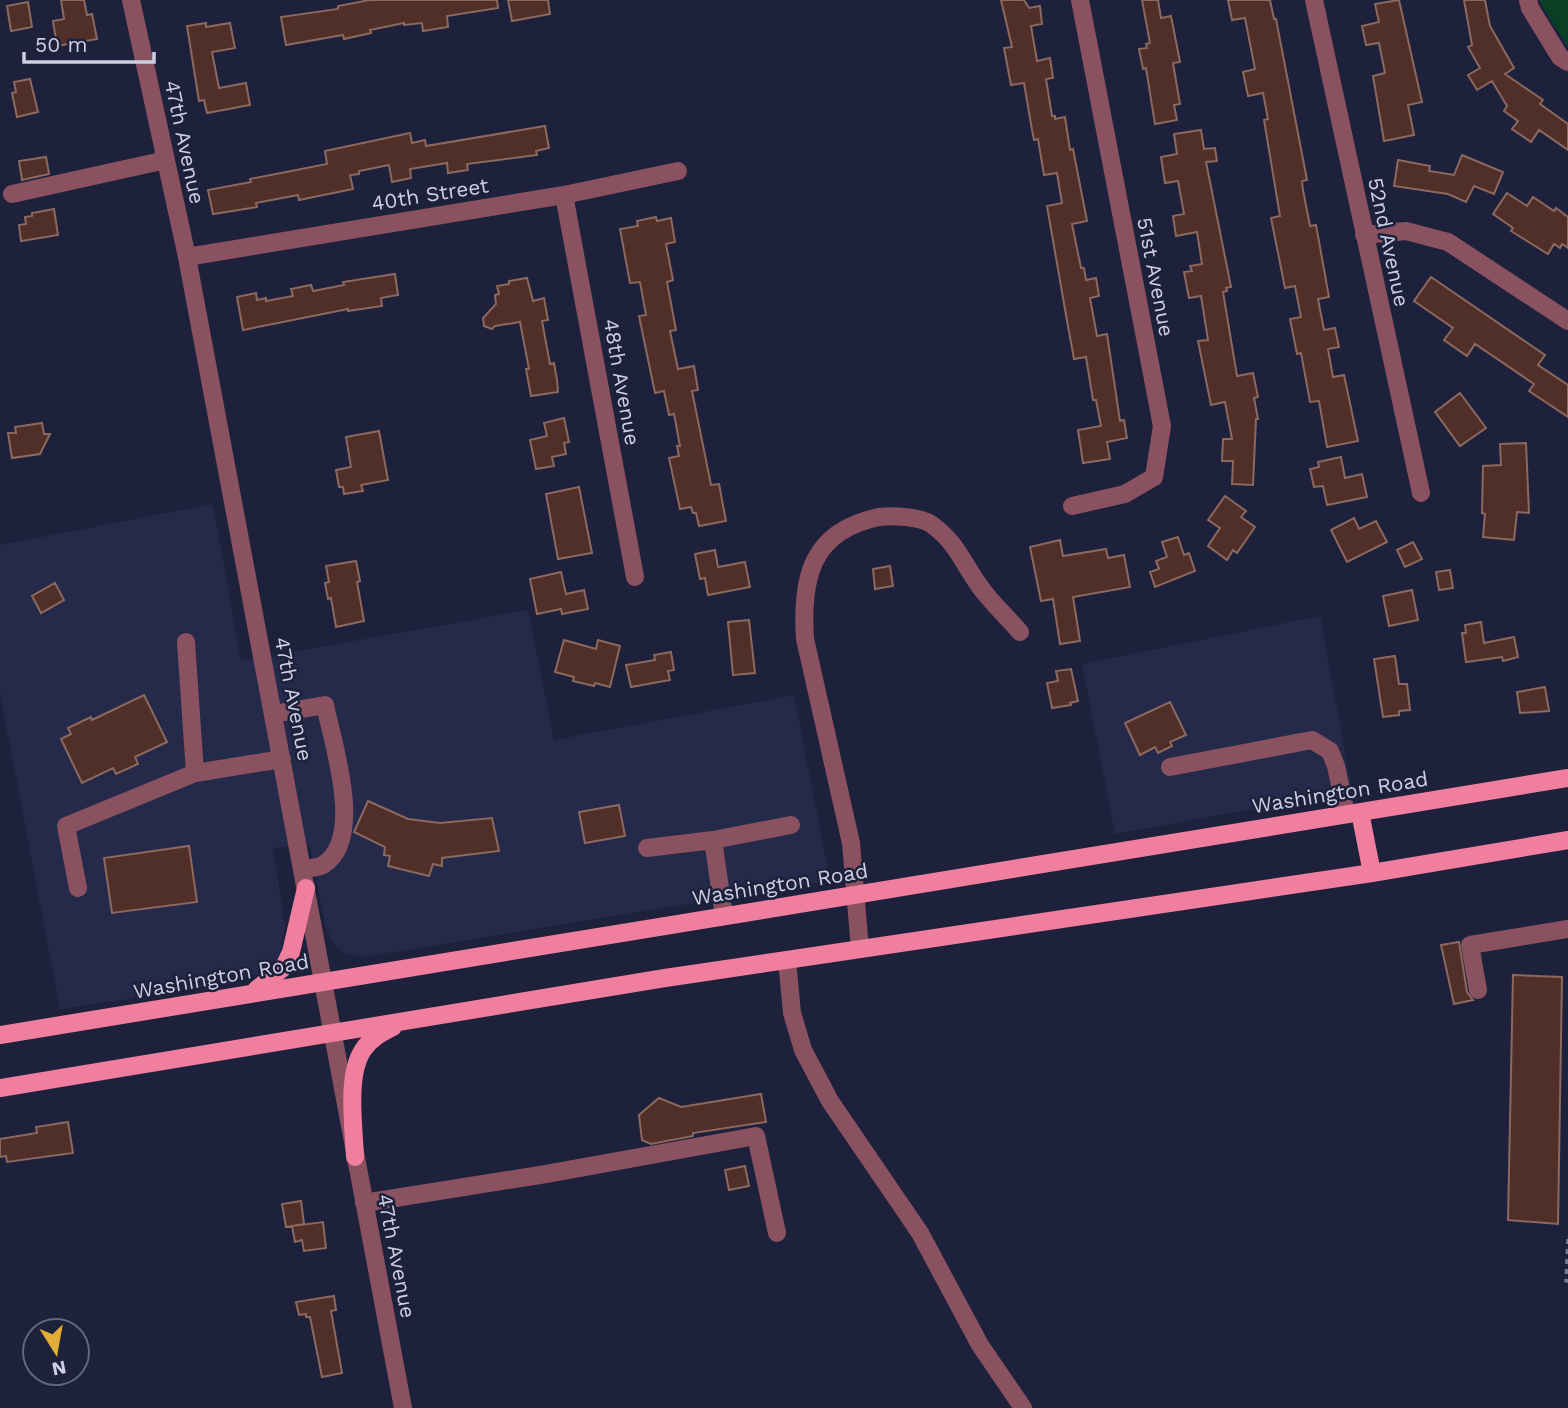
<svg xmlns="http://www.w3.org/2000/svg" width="1568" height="1408" font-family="'Work Sans',sans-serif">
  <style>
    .built { fill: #262a4a }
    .green { fill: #0a3f26 }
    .building { fill: #4f2f28; stroke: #8c685f; stroke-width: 2 }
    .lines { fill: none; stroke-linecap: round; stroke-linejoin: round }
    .path { stroke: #75798f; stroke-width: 3.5; stroke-dasharray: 5 5; stroke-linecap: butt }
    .minor { stroke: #8a5261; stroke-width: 18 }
    .major { stroke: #f07e9e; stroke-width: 18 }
    .labels { text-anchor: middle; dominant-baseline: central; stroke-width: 5; stroke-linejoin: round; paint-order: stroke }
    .street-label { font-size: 21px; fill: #cdd0e2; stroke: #1d213b }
  </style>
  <rect width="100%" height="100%" fill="#1d213b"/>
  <path class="built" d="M 213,504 L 241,661 L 528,610 L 554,740 L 794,695 L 830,881 L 362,957 L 344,953 L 333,943 L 325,925 L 310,845 L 273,848 L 285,925 L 280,961 L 274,968 L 236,983 L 60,1009 L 0,693 L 0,545 Z
    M 1320,616 L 1352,791 L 1115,834 L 1082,664 Z"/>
  <path class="green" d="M 1540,0 L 1568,0 L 1568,47 L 1541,4 Z"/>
  <path class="building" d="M 61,0 L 84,0 L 87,15 L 92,14 L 97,39 L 57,46 L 53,21 L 64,19 Z
    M 370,0 L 497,0 L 498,8 L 447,16 L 448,27 L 423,31 L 422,23 L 404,25 L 404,23 L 370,30 L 371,33 L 344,39 L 343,35 L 286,45 L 281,17 L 338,9 L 338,6 Z
    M 508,0 L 548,0 L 550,14 L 512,21 Z
    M 1001,0 L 1024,0 L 1029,8 L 1040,6 L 1042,24 L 1031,26 L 1037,61 L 1050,58 L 1053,78 L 1046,79 L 1052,116 L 1055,116 L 1055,119 L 1065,117 L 1070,150 L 1073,149 L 1087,221 L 1072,224 L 1081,268 L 1084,268 L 1086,280 L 1096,278 L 1099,296 L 1090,298 L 1097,336 L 1107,334 L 1120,421 L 1124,420 L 1127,438 L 1107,442 L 1110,459 L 1083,463 L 1078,430 L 1101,426 L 1096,400 L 1093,400 L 1086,357 L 1074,359 L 1066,315 L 1047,206 L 1062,203 L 1057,173 L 1044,175 L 1038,139 L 1034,140 L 1032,130 L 1024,83 L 1011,85 L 1004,48 L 1012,47 Z
    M 1142,0 L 1158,0 L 1161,18 L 1171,16 L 1180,62 L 1173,63 L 1180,104 L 1174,105 L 1177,120 L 1155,124 L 1146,68 L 1143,69 L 1139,49 L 1147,48 L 1146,44 L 1150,43 Z
    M 1228,0 L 1270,0 L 1274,19 L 1276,19 L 1307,180 L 1302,181 L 1303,190 L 1310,226 L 1316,225 L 1329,297 L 1318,299 L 1324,330 L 1335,328 L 1339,347 L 1328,349 L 1333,377 L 1344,375 L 1358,441 L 1327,447 L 1319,401 L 1310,402 L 1301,353 L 1297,354 L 1290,319 L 1301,317 L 1295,286 L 1285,288 L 1271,218 L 1280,216 L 1264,120 L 1268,119 L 1263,93 L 1248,96 L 1243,72 L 1255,69 L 1245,18 L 1232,20 Z
    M 1399,0 L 1422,102 L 1408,105 L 1414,135 L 1384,141 L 1373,76 L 1385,73 L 1379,43 L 1366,45 L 1362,26 L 1379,22 L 1375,4 Z
    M 1464,0 L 1485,0 L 1490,26 L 1514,68 L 1505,74 L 1543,100 L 1540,104 L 1568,124 L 1568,150 L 1539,130 L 1531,142 L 1512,129 L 1518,121 L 1504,111 L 1507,106 L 1492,81 L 1477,90 L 1468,75 L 1480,68 L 1468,47 L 1472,45 Z
    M 28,2 L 32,27 L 11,31 L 7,6 Z
    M 206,23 L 206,27 L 230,23 L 235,48 L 212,52 L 219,88 L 246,83 L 250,105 L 207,113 L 204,100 L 199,101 L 187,26 Z
    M 30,79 L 38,112 L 17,117 L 12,93 L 16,92 L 14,82 Z
    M 545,126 L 549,148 L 536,151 L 537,155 L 467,164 L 468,170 L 448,173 L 447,163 L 410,169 L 411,178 L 392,182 L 389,165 L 359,171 L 359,174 L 350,175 L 353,189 L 299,200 L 298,195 L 256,203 L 257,207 L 213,214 L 208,190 L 251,182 L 250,179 L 327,164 L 325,151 L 410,133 L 412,143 L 425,140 L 426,146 Z
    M 1201,130 L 1204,149 L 1215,148 L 1217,161 L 1206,162 L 1231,287 L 1226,288 L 1227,291 L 1223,292 L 1237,376 L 1253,373 L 1258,397 L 1254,398 L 1258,419 L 1256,419 L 1253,485 L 1232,484 L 1233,461 L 1222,461 L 1223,439 L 1232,439 L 1225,402 L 1211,405 L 1198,341 L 1208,340 L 1201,296 L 1189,298 L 1184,272 L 1192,271 L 1190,266 L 1202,264 L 1197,232 L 1176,236 L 1173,216 L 1184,214 L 1178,181 L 1165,183 L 1161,157 L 1177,154 L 1174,134 Z
    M 1462,155 L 1503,172 L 1494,194 L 1474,186 L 1466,202 L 1448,194 L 1394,186 L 1398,160 L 1430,166 L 1429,171 L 1454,175 Z
    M 46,157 L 49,174 L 22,180 L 19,161 Z
    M 1507,193 L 1527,206 L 1533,197 L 1554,211 L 1556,208 L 1568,217 L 1568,248 L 1562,244 L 1560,248 L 1554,244 L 1548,254 L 1511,231 L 1513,228 L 1493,214 Z
    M 54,209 L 58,235 L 21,241 L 19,225 L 26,224 L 25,217 L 32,216 L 32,213 Z
    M 656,217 L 657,221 L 671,218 L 675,242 L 666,244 L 673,280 L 667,282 L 676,330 L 670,331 L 678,369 L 694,366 L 698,390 L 692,391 L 711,485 L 719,484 L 726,521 L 699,526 L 696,513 L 693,513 L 691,507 L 680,509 L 669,458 L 679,456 L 677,446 L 680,446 L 674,414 L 669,415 L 664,391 L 655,393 L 639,316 L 646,315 L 640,282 L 630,283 L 620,229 L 638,226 L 637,221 Z
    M 395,274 L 398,295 L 381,298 L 382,306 L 348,311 L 348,309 L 243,330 L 237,297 L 256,293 L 257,300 L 266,298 L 266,301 L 293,296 L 291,289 L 311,285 L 313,291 L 344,285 L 343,282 Z
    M 1431,277 L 1545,355 L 1538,365 L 1568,385 L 1568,417 L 1529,391 L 1534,384 L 1475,344 L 1467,356 L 1444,340 L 1453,328 L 1414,301 Z
    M 527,278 L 533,301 L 544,298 L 548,320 L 542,321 L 550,364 L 554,363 L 557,380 L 558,392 L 531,396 L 526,369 L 529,369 L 520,322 L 495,326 L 492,329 L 484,326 L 483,318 L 496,304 L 495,295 L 499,294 L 497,286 L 509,284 L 509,281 Z
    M 1460,393 L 1486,428 L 1460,446 L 1435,412 Z
    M 564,418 L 569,442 L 564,443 L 566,454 L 552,457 L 554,466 L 536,469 L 530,440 L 547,436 L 544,423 Z
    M 42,423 L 44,434 L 50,434 L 40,454 L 12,458 L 8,433 L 16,433 L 15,427 Z
    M 379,431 L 388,480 L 361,485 L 363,491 L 344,494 L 343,487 L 339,487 L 336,470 L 351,467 L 346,437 Z
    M 1526,443 L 1529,513 L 1517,512 L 1514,540 L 1483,537 L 1485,514 L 1482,513 L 1483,466 L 1501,465 L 1500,444 Z
    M 1341,457 L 1345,478 L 1362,474 L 1367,497 L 1327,505 L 1323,486 L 1314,487 L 1310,469 L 1319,467 L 1318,462 Z
    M 579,487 L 592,553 L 558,559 L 546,494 Z
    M 1225,496 L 1246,511 L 1241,517 L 1255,527 L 1237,553 L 1233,550 L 1227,560 L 1208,546 L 1220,528 L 1208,520 Z
    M 1354,518 L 1359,529 L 1376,521 L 1387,542 L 1347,562 L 1331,530 Z
    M 1178,537 L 1184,555 L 1189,553 L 1195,571 L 1155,587 L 1150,572 L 1159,569 L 1156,561 L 1167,557 L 1162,542 Z
    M 1060,540 L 1063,556 L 1106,549 L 1108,558 L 1124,555 L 1130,587 L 1073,597 L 1080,641 L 1060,644 L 1053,599 L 1041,601 L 1030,547 Z
    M 1413,542 L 1422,559 L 1405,567 L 1397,550 Z
    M 715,550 L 718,567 L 745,562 L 750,587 L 708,595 L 705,578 L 700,579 L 695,554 Z
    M 356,561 L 360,581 L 357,582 L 364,621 L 336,627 L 331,598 L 328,599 L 325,583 L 329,582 L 326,566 Z
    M 890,566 L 893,586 L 875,589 L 873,569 Z
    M 1450,570 L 1453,588 L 1439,590 L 1436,572 Z
    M 561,572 L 566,594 L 584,590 L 588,609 L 562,614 L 561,609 L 537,614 L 530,579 Z
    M 55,583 L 64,600 L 41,613 L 32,596 Z
    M 1412,590 L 1418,620 L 1389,626 L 1383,596 Z
    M 749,620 L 755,673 L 733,675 L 728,622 Z
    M 1481,622 L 1484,643 L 1514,637 L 1518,657 L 1503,661 L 1502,657 L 1466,662 L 1462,633 L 1466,633 L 1465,625 Z
    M 564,640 L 596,649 L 598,640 L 620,646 L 610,687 L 595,683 L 594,686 L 573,681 L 574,677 L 555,672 Z
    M 671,652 L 674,670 L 668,671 L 670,680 L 631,687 L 626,665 L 655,660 L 654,655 Z
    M 1395,656 L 1399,684 L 1407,684 L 1410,710 L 1399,711 L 1399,715 L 1383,717 L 1374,659 Z
    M 1071,669 L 1078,701 L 1070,703 L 1071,705 L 1052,708 L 1047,683 L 1058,681 L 1056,671 Z
    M 1545,687 L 1549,711 L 1520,713 L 1517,692 Z
    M 144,695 L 167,742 L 135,757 L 138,764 L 116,774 L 113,768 L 82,783 L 61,739 L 71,734 L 68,728 L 91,717 L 92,720 Z
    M 1170,702 L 1186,735 L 1170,742 L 1172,746 L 1158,753 L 1155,747 L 1140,755 L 1125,723 Z
    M 368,801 L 408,819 L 440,823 L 492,818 L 499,851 L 442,858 L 442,866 L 433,864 L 429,876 L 388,866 L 390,856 L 384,855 L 385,847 L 354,832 Z
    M 619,805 L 625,836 L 585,843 L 579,812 Z
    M 189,846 L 197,902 L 112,913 L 104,858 Z
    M 1459,942 L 1467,992 L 1473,1000 L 1454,1004 L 1441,945 Z
    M 1513,975 L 1562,977 L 1558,1224 L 1508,1220 Z
    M 761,1094 L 766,1122 L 693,1133 L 693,1136 L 651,1144 L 642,1140 L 639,1115 L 659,1098 L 681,1107 Z
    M 68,1122 L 73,1153 L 7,1162 L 6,1156 L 0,1157 L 0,1139 L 37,1133 L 36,1127 Z
    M 745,1166 L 749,1186 L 729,1190 L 725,1170 Z
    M 301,1201 L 304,1224 L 286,1227 L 282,1204 Z
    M 323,1222 L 326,1248 L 304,1251 L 302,1240 L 295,1242 L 292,1226 Z
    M 334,1296 L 336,1310 L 331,1311 L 342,1373 L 322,1377 L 310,1317 L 306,1317 L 306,1314 L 299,1315 L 296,1302 Z"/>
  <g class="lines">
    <path class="path" d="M 1568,1239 L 1566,1281 L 1568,1281"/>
    <path class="minor" d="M 131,0 L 187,257 L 403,1408
      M 1314,0 L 1421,493
      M 1528,0 L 1530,8 L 1560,57 L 1568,62
      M 12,194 L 166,160
      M 564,195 L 635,577
      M 1364,235 L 1406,231 L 1448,242 L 1568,321
      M 187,257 L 564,195 L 678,171
      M 1072,506 L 1125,494 L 1154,477 L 1162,426 L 1080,0
      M 186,642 L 195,773 L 282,759
      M 273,714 L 325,705 C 333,744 365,839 323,865 C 318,868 309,868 302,869
      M 1170,767 L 1312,740 L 1330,751 L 1336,766 L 1346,814
      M 647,848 L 713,840
      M 78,888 L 66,826 L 195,773
      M 724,916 L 713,840 L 791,825
      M 860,949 L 851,843 L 805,639 C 801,578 811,531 879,517 C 892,515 921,517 931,524 C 959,544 964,567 984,592 C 995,606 1008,618 1020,632
      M 787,960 L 792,1013 L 803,1050 L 830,1101 L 920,1233 L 980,1345 L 1023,1408
      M 1478,990 L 1470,945 L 1568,929
      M 364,1203 L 546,1174 L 756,1136 L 777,1233"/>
    <path class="major" d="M 1360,812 L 1372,873
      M 256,990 L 284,967 L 291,952 L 306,888
      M 0,1035 L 1568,778
      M 0,1088 L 665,978 L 1372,873 L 1568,840
      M 355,1157 C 354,1128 346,1075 363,1050 C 370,1039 381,1033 393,1027"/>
  </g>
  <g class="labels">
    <g class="street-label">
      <text transform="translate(185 142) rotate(78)">47th Avenue</text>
      <text transform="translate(430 194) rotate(-9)">40th Street</text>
      <text transform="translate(1389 242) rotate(78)">52nd Avenue</text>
      <text transform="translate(1156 277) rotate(79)">51st Avenue</text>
      <text transform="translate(622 382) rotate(80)">48th Avenue</text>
      <text transform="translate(294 699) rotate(79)">47th Avenue</text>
      <text transform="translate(1340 792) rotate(-9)">Washington Road</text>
      <text transform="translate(780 884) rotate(-9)">Washington Road</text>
      <text transform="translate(221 976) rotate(-10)">Washington Road</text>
      <text transform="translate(397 1256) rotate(79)">47th Avenue</text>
    </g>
  </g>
  <g transform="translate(56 1352) rotate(169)"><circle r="33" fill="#1d213b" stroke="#63677e" stroke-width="2"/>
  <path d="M0-5L12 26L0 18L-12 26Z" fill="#e3ae35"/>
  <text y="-10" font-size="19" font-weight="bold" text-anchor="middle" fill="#cdd0e2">N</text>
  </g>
  <path d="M24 52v10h130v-10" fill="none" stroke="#cdd0e2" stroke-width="3.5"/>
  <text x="35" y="52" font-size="21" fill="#cdd0e2" stroke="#1d213b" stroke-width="5" paint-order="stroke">50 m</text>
</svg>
